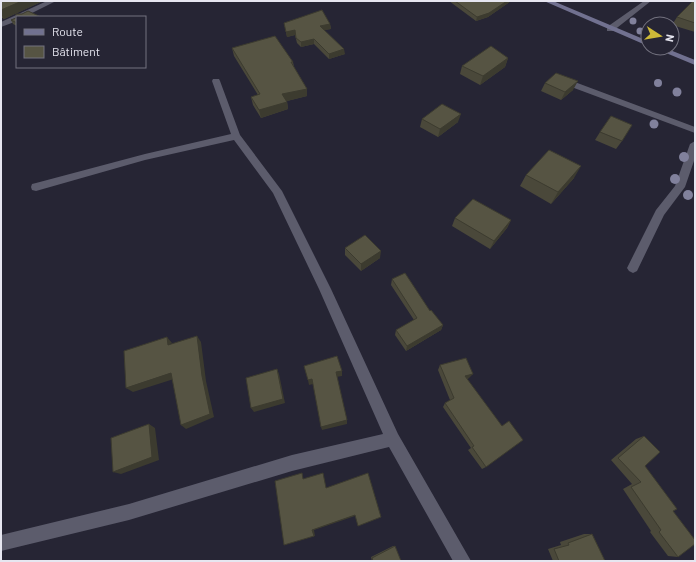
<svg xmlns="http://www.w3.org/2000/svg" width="696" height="562" font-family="Barlow,sans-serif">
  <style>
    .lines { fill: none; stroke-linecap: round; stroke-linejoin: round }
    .street { fill: #5c5c6c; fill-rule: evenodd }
    .secondary { fill: #717190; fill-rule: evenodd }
    .tree { fill: #81819c }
    .wall { fill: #4a483a }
    .shaded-wall { fill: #3c3b2f }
    .building { fill: #565443; stroke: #3c3b2f }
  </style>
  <rect width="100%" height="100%" fill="#262534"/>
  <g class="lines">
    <path class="street" d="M 47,1 L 56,1 L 24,17 L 17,17 L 17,21 L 1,27 L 1,22 Z
      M 644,1 L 651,1 L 613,31 L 607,31 L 607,27 Z
      M 558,78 L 564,78 L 695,127 L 695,133 L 558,82 L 557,80 Z
      M 213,79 L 219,79 L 220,81 L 240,135 L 282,191 L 331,289 L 398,434 L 471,561 L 453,561 L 389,447 L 292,471 L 129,520 L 1,551 L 1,535 L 129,504 L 292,455 L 383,434 L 319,289 L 273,193 L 234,140 L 145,160 L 36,191 L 32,190 L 31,187 L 32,184 L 36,183 L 145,154 L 231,134 L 212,81 Z
      M 695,141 L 695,158 L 685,187 L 664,215 L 637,271 L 633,273 L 629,271 L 627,268 L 656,210 L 675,186 L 690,144 Z"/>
    <path class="secondary" d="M 544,1 L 553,1 L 648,41 L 648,46 Z
      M 654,48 L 665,48 L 695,60 L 695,65 Z"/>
  </g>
  <g class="tree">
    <circle cx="633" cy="21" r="3.5"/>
    <circle cx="640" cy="31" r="3.5"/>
    <circle cx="658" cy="83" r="4"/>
    <circle cx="677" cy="92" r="4.5"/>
    <circle cx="654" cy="124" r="4.5"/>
    <circle cx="684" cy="157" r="5"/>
    <circle cx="675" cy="179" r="5"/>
    <circle cx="688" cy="195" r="5"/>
  </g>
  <path class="wall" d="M 1,1 L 43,1 L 4,19 L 1,17 Z
    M 449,1 L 511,1 L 488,17 L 476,21 Z
    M 695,1 L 695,32 L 672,25 L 677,17 Z
    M 17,17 L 17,26 L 13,24 L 11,20 Z
    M 284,23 L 330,24 L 331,29 L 324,30 L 345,54 L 329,59 L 314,44 L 301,47 L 297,43 L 295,35 L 287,37 Z
    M 232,48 L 293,62 L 294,67 L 307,89 L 307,96 L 287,101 L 288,109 L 261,118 L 253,105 L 251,97 L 258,95 L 234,56 Z
    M 508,58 L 505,67 L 480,85 L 460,74 L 462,66 Z
    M 545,83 L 573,90 L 561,100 L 541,91 Z
    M 422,119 L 458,122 L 438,137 L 420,127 Z
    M 600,132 L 622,141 L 616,149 L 595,140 Z
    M 526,175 L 574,178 L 551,204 L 520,186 Z
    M 455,218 L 511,220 L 507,228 L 490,249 L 452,226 Z
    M 345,248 L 380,258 L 361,271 L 345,255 Z
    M 392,279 L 430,311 L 443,325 L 441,330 L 406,351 L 395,335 L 396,330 L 414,320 L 391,285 Z
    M 440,365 L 469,378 L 467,379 L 486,467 L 482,469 L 468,450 L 471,448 L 443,407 L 445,403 L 450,400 L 438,370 Z
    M 644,436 L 645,466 L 673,511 L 678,557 L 668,556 L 650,532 L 651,531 L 623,489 L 632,484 L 611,460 L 636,439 Z
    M 584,534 L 592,534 L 605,561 L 553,561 L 548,549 L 561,545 L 560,542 Z
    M 393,546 L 395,546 L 401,561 L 372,561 L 371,557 Z"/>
  <path class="shaded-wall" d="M 22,1 L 43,1 L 4,19 L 1,14 L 1,10 Z
    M 507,1 L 511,1 L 488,17 L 476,21 L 477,17 Z
    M 330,24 L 331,29 L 320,31 L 320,26 Z
    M 295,30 L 295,35 L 287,37 L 286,32 Z
    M 314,39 L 314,44 L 301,47 L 301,42 Z
    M 344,49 L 345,54 L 329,59 L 329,54 Z
    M 508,58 L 505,67 L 480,85 L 483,76 Z
    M 578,81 L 573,90 L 561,100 L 565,92 Z
    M 307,89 L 307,96 L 283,102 L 282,94 Z
    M 287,102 L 288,109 L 261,118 L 259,110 Z
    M 461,114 L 458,122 L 438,137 L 440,129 Z
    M 581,166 L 574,178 L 551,204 L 558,192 Z
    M 511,220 L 507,228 L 490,249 L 494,241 Z
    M 381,251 L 380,258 L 361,271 L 361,264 Z
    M 443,325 L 441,330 L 406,351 L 407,346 Z
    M 197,336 L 201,342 L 206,381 L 214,417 L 186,429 L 181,425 L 202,376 Z
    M 167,337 L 172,343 L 168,345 Z
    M 277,369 L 279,374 L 285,403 L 254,412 L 251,408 Z
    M 342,371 L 342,376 L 336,377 L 336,372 Z
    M 171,373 L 177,378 L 133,392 L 126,388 Z
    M 473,374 L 469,378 L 462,380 L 465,376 Z
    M 312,379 L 313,384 L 309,385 L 308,380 Z
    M 347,420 L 347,424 L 322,430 L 321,427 Z
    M 149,424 L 155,428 L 159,460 L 121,474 L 113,472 Z
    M 355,515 L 355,516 L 314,530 L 315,536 L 284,545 L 312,530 Z"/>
  <path class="building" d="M 1,1 L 22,1 L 1,10 Z
    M 455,1 L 507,1 L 489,13 L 477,17 Z
    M 693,1 L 695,1 L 695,23 L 677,17 Z
    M 322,10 L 330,24 L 320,26 L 344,49 L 329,54 L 314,39 L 301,42 L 296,38 L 295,30 L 286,32 L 284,23 Z
    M 28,11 L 41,17 L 17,17 L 17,23 L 11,20 L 16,18 L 16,14 L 22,14 Z
    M 275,36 L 293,62 L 291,62 L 307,89 L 282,94 L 287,102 L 259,110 L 251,97 L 260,94 L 232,48 Z
    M 491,46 L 508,58 L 483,76 L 462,66 Z
    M 556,73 L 578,81 L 565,92 L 545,83 Z
    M 442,104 L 461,114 L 440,129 L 422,119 Z
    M 611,116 L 632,125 L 622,141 L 600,132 Z
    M 549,150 L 581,166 L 558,192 L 526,175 Z
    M 473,199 L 511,220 L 494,241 L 455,218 Z
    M 365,235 L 381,251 L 361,264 L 345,248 Z
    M 405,273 L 430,311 L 431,310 L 443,325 L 407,346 L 396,330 L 417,318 L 392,279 Z
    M 197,336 L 202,376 L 210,414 L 181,425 L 171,373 L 126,388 L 124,351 L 167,337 L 168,345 Z
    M 337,356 L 342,371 L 336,372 L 347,420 L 321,427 L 312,379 L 308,380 L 304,366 Z
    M 466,358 L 473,374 L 465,376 L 502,426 L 509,421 L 523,440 L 486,467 L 472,447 L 474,446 L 445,403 L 454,398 L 440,365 Z
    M 277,369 L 283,399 L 251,408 L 246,378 Z
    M 149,424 L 152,457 L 113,472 L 111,438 Z
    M 644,436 L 660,452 L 645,466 L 677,509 L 673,511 L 695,540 L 695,544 L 678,557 L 659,532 L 661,530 L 631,487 L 641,482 L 618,458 Z
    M 302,473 L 303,479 L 323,473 L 326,488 L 368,473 L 381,517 L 358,526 L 355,515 L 312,530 L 314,536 L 284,545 L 275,481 Z
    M 592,534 L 605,561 L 559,561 L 554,549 L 569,545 L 568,543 Z
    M 395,546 L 401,561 L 373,561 L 372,558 Z"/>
  <rect width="696" height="562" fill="none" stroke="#e6e6f0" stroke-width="4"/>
  <rect x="16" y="16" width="130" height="52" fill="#262534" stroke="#73727f"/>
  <rect x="24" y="29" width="20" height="6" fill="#717190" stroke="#73727f"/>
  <text x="52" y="36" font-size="12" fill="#e6e6f0">Route</text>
  <rect x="24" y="46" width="20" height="12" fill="#565443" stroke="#73727f"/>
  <text x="52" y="56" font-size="12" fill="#e6e6f0">Bâtiment</text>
  <g transform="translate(660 36) rotate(102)"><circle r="19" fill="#262534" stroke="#73727f"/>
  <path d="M0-3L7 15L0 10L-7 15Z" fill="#cdb938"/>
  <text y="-6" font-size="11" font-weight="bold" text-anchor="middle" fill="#e6e6f0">N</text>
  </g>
</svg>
